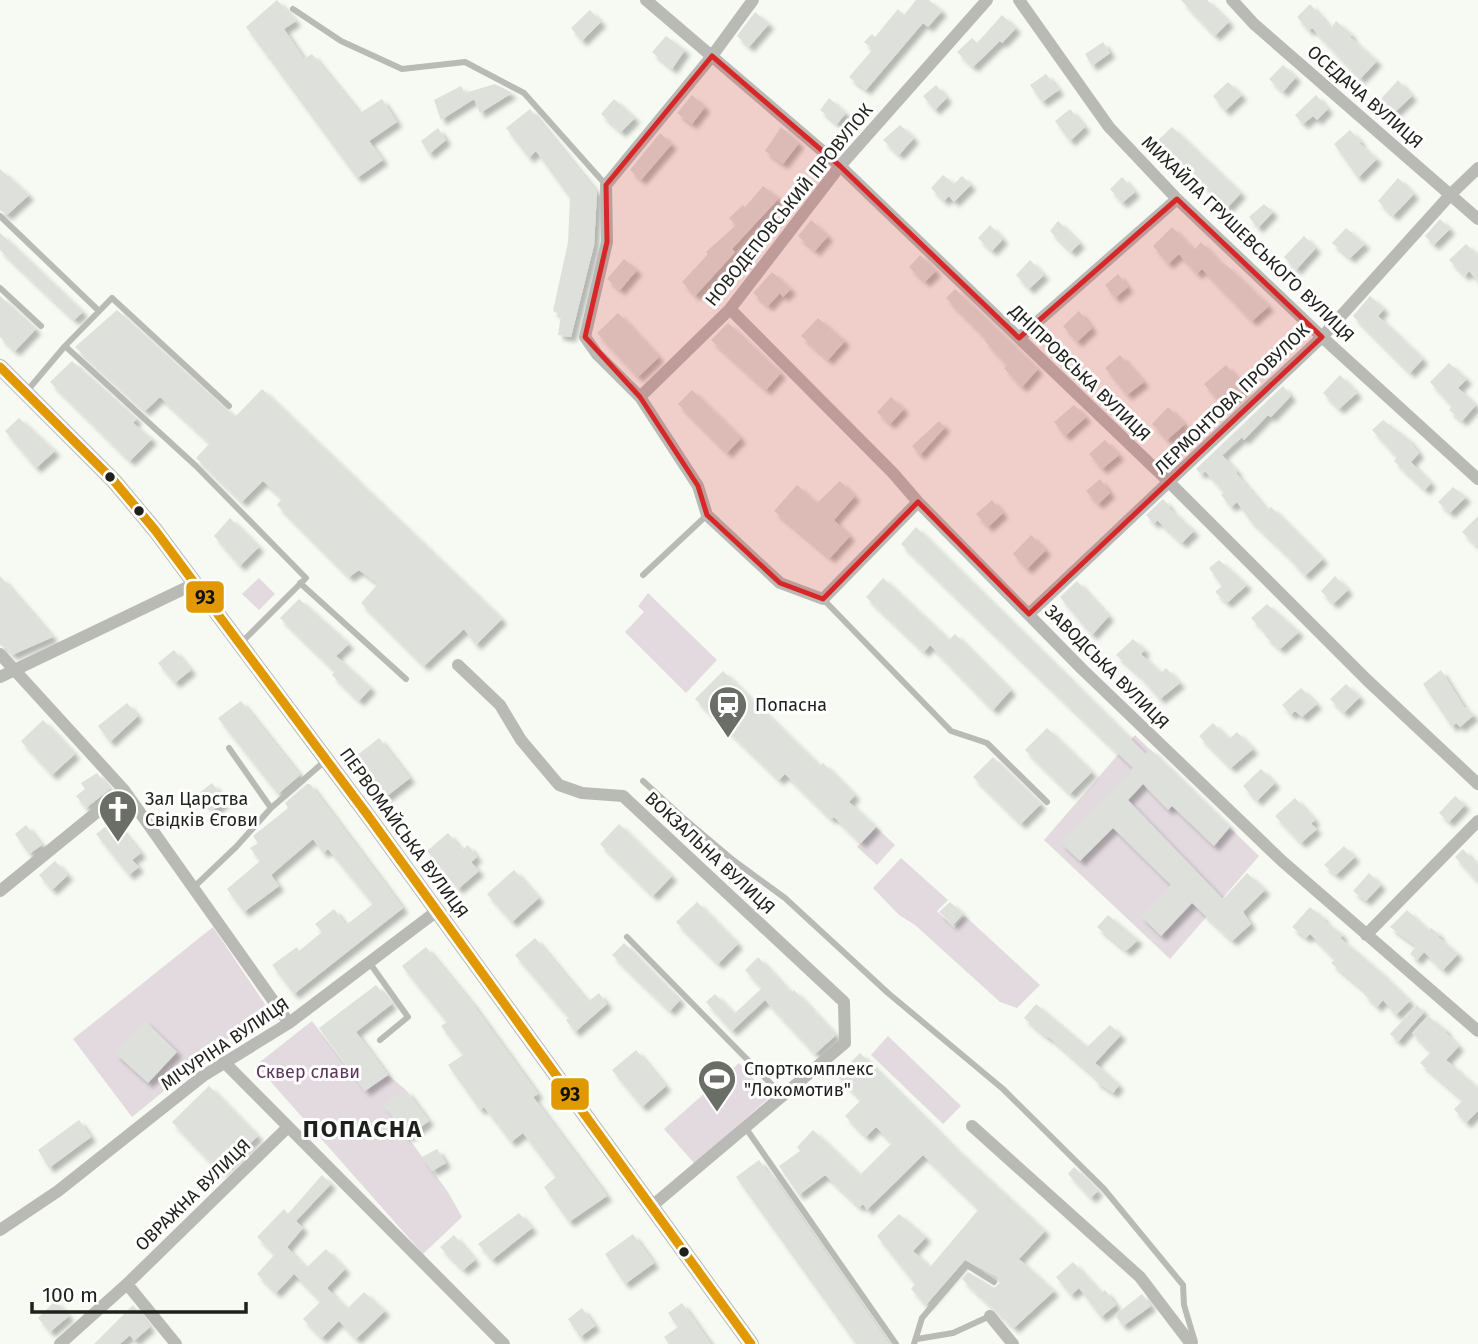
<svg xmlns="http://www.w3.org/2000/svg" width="1478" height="1344" font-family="'Fira Sans',sans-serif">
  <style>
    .green { fill: #e3dae0 }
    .building { fill: #dee0db; filter: url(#shadow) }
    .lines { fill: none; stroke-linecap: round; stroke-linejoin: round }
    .service { stroke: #b9bab6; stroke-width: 6 }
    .minor { stroke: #b9bab6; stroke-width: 12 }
    .tertiary { stroke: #b9bab6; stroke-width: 16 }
    .bus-1-casing { stroke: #fff; stroke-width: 14 }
    .bus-1 { stroke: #e19903; stroke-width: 9 }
    .marked { fill: #d62828; fill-opacity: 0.2; stroke: #d62828; stroke-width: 5; stroke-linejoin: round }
    .bus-dot { fill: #1f211c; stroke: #fff; stroke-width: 2.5 }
    .labels { text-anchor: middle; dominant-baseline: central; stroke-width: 6; stroke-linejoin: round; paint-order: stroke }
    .street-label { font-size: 18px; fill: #1f211c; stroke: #fff }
    .poi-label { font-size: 18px; fill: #1f211c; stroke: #fff; text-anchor: start }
    .park-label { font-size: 18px; fill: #5d365b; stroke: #fff }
    .district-label { font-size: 24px; font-weight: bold; letter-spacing: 2px; fill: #1f211c; stroke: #fff }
    .line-badge { stroke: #fff; stroke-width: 2.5 }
    .pale-badge-label { font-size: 19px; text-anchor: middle; font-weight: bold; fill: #111 }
  </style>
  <defs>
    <filter id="shadow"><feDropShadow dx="5" dy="5" stdDeviation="2" flood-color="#0004"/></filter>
  </defs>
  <rect width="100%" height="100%" fill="#f7f9f3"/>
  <path class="green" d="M 259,578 L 275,594 L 259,610 L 242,594 Z
    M 648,593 L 717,660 L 686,693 L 625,632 L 644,612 L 638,606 Z
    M 1135,735 L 1259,856 L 1170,959 L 1044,840 Z
    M 876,827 L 895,845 L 877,865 L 857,847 Z
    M 901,858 L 948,900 L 937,911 L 954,928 L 965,916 L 1040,985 L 1017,1008 L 1000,1002 L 915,925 L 899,915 L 873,888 Z
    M 213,927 L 267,1007 L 132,1117 L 73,1039 Z
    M 312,1021 L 365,1091 L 388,1075 L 406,1090 L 385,1106 L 448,1192 L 462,1217 L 423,1254 L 256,1065 Z
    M 888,1036 L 961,1106 L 943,1124 L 871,1055 Z
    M 739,1063 L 770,1097 L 695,1164 L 664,1129 Z"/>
  <path class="building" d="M 277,0 L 296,21 L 284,29 L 304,59 L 312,54 L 360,113 L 382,99 L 397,122 L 369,141 L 383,160 L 357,178 L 246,27 Z
    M 916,0 L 929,0 L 942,11 L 928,27 L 923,23 L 866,90 L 849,77 L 873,49 L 864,42 L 872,34 L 875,37 L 898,9 L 904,15 Z
    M 1181,0 L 1207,0 L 1229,22 L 1215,36 Z
    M 1310,4 L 1331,28 L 1336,21 L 1352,35 L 1350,37 L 1377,61 L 1360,79 L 1312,28 L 1309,31 L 1297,17 Z
    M 590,10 L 601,22 L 582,41 L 571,28 Z
    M 755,12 L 769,24 L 749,47 L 737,36 Z
    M 1002,15 L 1016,28 L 1002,43 L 1000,41 L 973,67 L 957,52 L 972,38 L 977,43 Z
    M 666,36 L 685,50 L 672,69 L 652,52 Z
    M 1103,42 L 1110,53 L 1092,66 L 1085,54 Z
    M 1283,65 L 1296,77 L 1283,92 L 1269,79 Z
    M 1046,74 L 1059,90 L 1042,102 L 1030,85 Z
    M 1398,80 L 1412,96 L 1395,112 L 1381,99 Z
    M 1228,82 L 1242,95 L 1225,111 L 1213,96 Z
    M 495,84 L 512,93 L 480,113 L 474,99 L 441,120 L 434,100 L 461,86 L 465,93 Z
    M 936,85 L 947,98 L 935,110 L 923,96 Z
    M 692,95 L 705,107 L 692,124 L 677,113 Z
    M 1316,95 L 1328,109 L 1317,120 L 1313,116 L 1303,124 L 1295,115 Z
    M 829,98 L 846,113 L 837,124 L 820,110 Z
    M 614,99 L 635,118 L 621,132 L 601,114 Z
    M 530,109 L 597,192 L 594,245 L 571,337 L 558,335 L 561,315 L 553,311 L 568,242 L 570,198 L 536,151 L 529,158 L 506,128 Z
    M 1070,109 L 1085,127 L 1070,141 L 1055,121 Z
    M 900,125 L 914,138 L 899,155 L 883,140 Z
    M 781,127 L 799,143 L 783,164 L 765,151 Z
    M 1172,127 L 1241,193 L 1227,208 L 1200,181 L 1198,183 L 1176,158 L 1172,161 L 1155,143 Z
    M 438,128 L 446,140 L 429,154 L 421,141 Z
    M 1350,130 L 1361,142 L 1359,143 L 1377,159 L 1358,178 L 1334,144 Z
    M 660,133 L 672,144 L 641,180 L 630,170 Z
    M 0,169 L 29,195 L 7,215 L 0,210 Z
    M 943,175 L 954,184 L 962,176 L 971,185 L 954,202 L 949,196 L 944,201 L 931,188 Z
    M 1122,177 L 1135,192 L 1122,203 L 1110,189 Z
    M 1398,178 L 1414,194 L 1393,216 L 1378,201 Z
    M 763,186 L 779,198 L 732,249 L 735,252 L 695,296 L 682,282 L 708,254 L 706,252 L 736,225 L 729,218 L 743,205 L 745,207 Z
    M 1264,204 L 1273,212 L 1258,228 L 1249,217 Z
    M 1440,219 L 1450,229 L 1434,245 L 1425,236 Z
    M 811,220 L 828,236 L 815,251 L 798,236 Z
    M 1058,221 L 1080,243 L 1071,252 L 1050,231 Z
    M 990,225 L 1003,239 L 992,251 L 978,238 Z
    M 1172,227 L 1194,250 L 1201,242 L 1224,267 L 1226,265 L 1269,306 L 1252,321 L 1202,269 L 1197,274 L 1179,254 L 1168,264 L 1153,246 Z
    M 1346,228 L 1365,244 L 1350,258 L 1332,243 Z
    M 0,233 L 83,312 L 74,320 L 0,250 Z
    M 1304,236 L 1316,248 L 1296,270 L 1284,257 Z
    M 1466,244 L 1478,255 L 1478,281 L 1469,271 L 1465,276 L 1449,260 Z
    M 920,255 L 936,271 L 925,282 L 909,267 Z
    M 624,259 L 637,270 L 620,290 L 607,279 Z
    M 1030,260 L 1044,275 L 1029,289 L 1016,275 Z
    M 772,272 L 791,289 L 783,297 L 780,293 L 768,306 L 753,293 Z
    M 1118,274 L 1128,287 L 1115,298 L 1105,285 Z
    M 955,289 L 1038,369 L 1022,387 L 1004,368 L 1007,365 L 984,340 L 986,338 L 946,298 Z
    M 0,296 L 36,329 L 15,351 L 0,337 Z
    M 1370,296 L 1384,309 L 1378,316 L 1423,359 L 1410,373 L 1353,316 Z
    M 117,310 L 235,417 L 262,389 L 502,619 L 476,645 L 464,629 L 424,666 L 361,603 L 378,584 L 359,570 L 349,577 L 277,505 L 282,498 L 263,481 L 242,502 L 196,458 L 210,443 L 160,397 L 145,411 L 75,347 Z
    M 1079,311 L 1092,328 L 1077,342 L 1063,326 Z
    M 618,313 L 659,357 L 638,377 L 597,333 Z
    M 818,318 L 845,341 L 828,360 L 801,336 Z
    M 728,323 L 781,373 L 766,390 L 711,340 Z
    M 1120,355 L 1144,382 L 1127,395 L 1105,368 Z
    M 72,361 L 137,419 L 133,423 L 152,439 L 130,461 L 50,382 Z
    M 1449,363 L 1467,379 L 1458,388 L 1476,405 L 1462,421 L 1449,410 L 1452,406 L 1430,382 Z
    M 1226,365 L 1246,388 L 1224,407 L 1204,384 Z
    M 1340,375 L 1357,393 L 1339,409 L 1323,393 Z
    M 1283,386 L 1291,396 L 1271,417 L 1268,415 L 1244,440 L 1242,437 L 1222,455 L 1237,471 L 1236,473 L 1267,510 L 1271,507 L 1323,559 L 1305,576 L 1287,555 L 1250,520 L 1237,502 L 1231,507 L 1221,495 L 1224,492 L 1205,471 L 1201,474 L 1196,469 Z
    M 692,390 L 741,438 L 727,453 L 678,404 Z
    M 891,397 L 904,409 L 890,424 L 877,412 Z
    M 1074,405 L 1086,417 L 1065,436 L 1054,422 Z
    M 1168,407 L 1185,424 L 1167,440 L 1152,424 Z
    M 19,418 L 55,451 L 36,468 L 5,431 Z
    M 1383,420 L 1408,439 L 1419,453 L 1411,462 L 1431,483 L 1425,490 L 1394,461 L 1397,457 L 1372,430 Z
    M 939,421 L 945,427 L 920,455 L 912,446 Z
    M 1105,440 L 1119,455 L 1102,469 L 1089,454 Z
    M 1100,479 L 1110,493 L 1098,504 L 1086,491 Z
    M 840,481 L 855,496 L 834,520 L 850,536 L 830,558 L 774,511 L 797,485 L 817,503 Z
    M 1453,487 L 1466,497 L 1450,513 L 1438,502 Z
    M 1163,499 L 1170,507 L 1169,508 L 1194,531 L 1182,543 L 1157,520 L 1154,524 L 1146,515 Z
    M 992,500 L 1003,513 L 988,527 L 976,514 Z
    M 1478,516 L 1478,547 L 1462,532 Z
    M 230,518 L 259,547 L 240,566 L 214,536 Z
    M 916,527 L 1146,754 L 1150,749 L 1230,827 L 1214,846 L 1172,806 L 1168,810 L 1143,784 L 1128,800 L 1223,899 L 1247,873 L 1265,890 L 1243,912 L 1251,924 L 1232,941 L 1192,903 L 1161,936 L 1141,916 L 1171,885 L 1113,828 L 1080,861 L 1061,843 L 1133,768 L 901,544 Z
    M 1031,535 L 1046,550 L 1027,569 L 1013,554 Z
    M 1219,560 L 1247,585 L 1227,603 L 1215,592 L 1222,586 L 1209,568 Z
    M 0,576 L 53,637 L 12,655 L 6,648 L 0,645 Z
    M 1335,576 L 1348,590 L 1333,604 L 1321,591 Z
    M 883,578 L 949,640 L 955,634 L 1011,690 L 993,710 L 930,645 L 924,652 L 866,597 Z
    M 1077,581 L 1109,616 L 1092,635 L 1060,597 Z
    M 299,599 L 349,644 L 336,656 L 371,688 L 359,701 L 332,675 L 335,671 L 280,618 Z
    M 1267,604 L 1299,632 L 1280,649 L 1265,636 L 1267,634 L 1251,618 Z
    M 1133,639 L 1145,650 L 1141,654 L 1161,673 L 1166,668 L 1180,683 L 1160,699 L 1140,676 L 1116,655 Z
    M 174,650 L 191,670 L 175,683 L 158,663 Z
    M 1441,670 L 1464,707 L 1474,715 L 1460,727 L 1456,723 L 1452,727 L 1423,684 Z
    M 723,671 L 820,766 L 823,763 L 855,795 L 849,802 L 876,827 L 861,843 L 834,817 L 831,819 L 785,774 L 779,780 L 695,699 Z
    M 1346,684 L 1360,697 L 1344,713 L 1330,699 Z
    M 1301,688 L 1317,704 L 1302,717 L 1295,711 L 1291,715 L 1282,705 Z
    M 241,701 L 300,775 L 278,794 L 218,718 Z
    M 127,703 L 138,716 L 110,742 L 98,726 Z
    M 43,720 L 75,754 L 52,775 L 21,741 Z
    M 1213,723 L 1229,739 L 1237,732 L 1253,749 L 1231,768 L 1199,736 Z
    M 1047,728 L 1092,772 L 1070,794 L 1025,750 Z
    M 379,738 L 410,778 L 382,800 L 351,760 Z
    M 993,757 L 1041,804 L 1021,824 L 973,777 Z
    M 1261,769 L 1275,783 L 1257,801 L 1243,786 Z
    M 97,773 L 110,789 L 86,808 L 76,796 L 85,789 L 81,783 Z
    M 212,783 L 226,801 L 211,812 L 198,794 Z
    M 307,784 L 310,784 L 403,908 L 294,994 L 272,965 L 297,947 L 299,951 L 322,932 L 315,924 L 334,909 L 346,925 L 373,904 L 328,849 L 323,853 L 313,839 L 271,875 L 279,886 L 244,912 L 227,889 L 260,861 L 250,848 L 258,843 L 253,836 L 288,808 L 285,803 Z
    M 1455,796 L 1465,805 L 1449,822 L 1439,813 Z
    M 1295,798 L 1315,820 L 1311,824 L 1317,829 L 1301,843 L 1275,816 Z
    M 114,820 L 141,853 L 132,860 L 139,867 L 129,875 L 96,834 Z
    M 619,824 L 672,876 L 653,896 L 600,844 Z
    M 26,825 L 42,845 L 29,854 L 15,834 Z
    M 448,833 L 462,850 L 468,845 L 477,857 L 471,862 L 479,871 L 458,889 L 427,851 Z
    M 1344,846 L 1355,857 L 1336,875 L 1324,865 Z
    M 1463,849 L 1478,866 L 1478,882 L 1455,857 Z
    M 55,861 L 68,875 L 52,890 L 39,875 Z
    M 514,870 L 539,898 L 512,922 L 487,894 Z
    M 1369,873 L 1381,885 L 1366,901 L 1353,891 Z
    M 697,902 L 738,944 L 718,964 L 676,922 Z
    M 950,902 L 963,914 L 953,925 L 939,912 Z
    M 1310,907 L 1325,919 L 1323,920 L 1343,935 L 1340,938 L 1378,970 L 1410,1001 L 1396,1015 L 1383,1000 L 1377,1007 L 1364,994 L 1366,992 L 1331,963 L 1335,959 L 1310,934 L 1306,938 L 1292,927 Z
    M 1407,910 L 1429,931 L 1431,928 L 1440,935 L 1438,937 L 1458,954 L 1443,970 L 1424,952 L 1417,960 L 1410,954 L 1416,946 L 1390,927 Z
    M 1108,915 L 1138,940 L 1126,951 L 1097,927 Z
    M 535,938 L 588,1002 L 599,993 L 607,1004 L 575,1032 L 566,1020 L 569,1018 L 515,955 Z
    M 624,943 L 680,1000 L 670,1011 L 612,955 Z
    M 426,947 L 472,1003 L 538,1094 L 533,1097 L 607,1196 L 569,1222 L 544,1187 L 556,1177 L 523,1133 L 511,1142 L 484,1107 L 480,1110 L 448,1065 L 463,1055 L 441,1026 L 447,1022 L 402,966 Z
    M 758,957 L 791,993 L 794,990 L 836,1035 L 815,1054 L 765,1000 L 732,1031 L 706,1002 L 715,994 L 734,1014 L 762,988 L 745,970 Z
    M 376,985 L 392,1004 L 356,1032 L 388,1075 L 365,1091 L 319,1028 Z
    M 1036,1004 L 1087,1047 L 1110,1025 L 1121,1035 L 1095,1063 L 1119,1085 L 1113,1093 L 1094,1080 L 1096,1078 L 1049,1037 L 1048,1038 L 1024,1018 Z
    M 1417,1005 L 1424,1012 L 1398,1042 L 1390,1034 Z
    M 1428,1016 L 1446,1030 L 1445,1032 L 1459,1046 L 1446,1060 L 1478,1088 L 1478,1111 L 1466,1123 L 1454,1109 L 1463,1100 L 1420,1063 L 1431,1052 L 1412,1033 Z
    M 145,1021 L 177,1052 L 148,1083 L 115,1053 Z
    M 636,1050 L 666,1086 L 642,1107 L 612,1070 Z
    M 860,1053 L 955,1148 L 1045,1231 L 1019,1259 L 1054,1291 L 1014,1328 L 962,1279 L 968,1272 L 994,1288 L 1000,1283 L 997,1277 L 965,1260 L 926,1305 L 911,1289 L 915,1284 L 877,1236 L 899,1214 L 926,1237 L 913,1251 L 930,1267 L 979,1209 L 923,1155 L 867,1210 L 863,1204 L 859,1207 L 825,1175 L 799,1195 L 779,1166 L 800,1151 L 797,1147 L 813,1130 L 860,1175 L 892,1143 L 876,1127 L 866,1137 L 845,1116 L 861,1100 L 837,1076 Z
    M 209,1086 L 258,1136 L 220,1172 L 172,1122 Z
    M 406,1090 L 429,1121 L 407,1137 L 384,1105 Z
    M 79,1120 L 91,1137 L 49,1168 L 38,1150 Z
    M 437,1149 L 446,1163 L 432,1171 L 422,1157 Z
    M 759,1160 L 769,1174 L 770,1173 L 889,1344 L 856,1344 L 736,1177 Z
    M 1074,1167 L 1098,1191 L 1091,1198 L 1068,1174 Z
    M 322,1175 L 331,1184 L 296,1221 L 303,1228 L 287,1247 L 306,1268 L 326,1249 L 345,1269 L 327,1288 L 347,1309 L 364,1292 L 385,1311 L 356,1339 L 339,1321 L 322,1338 L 303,1319 L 321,1301 L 294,1274 L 276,1293 L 257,1274 L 275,1254 L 257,1237 L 284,1209 L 288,1214 Z
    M 519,1213 L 532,1228 L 492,1260 L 478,1244 Z
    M 633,1234 L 654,1263 L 625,1284 L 605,1254 Z
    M 454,1235 L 475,1260 L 463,1270 L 440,1247 Z
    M 1073,1262 L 1101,1293 L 1105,1290 L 1116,1305 L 1101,1317 L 1079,1288 L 1071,1295 L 1056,1277 Z
    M 1142,1294 L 1151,1306 L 1123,1326 L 1115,1315 Z
    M 55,1301 L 69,1316 L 50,1332 L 38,1318 Z
    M 682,1303 L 711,1344 L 669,1344 L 664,1337 L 678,1327 L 668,1313 Z
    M 133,1305 L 150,1327 L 134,1341 L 130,1335 L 120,1344 L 94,1344 Z
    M 582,1308 L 595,1326 L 580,1337 L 568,1319 Z"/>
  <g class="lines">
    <path class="service" d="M 293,9 L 341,41 L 402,69 L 465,62 L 524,93 L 606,185
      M 0,216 L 99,311
      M 0,288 L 41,326
      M 65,346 L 196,466 L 306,578 L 241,643
      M 27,391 L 65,346 L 112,298 L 229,406
      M 643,575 L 707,515
      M 300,583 L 406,679
      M 823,599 L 951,731 L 987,743 L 1047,802
      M 229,748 L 271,808
      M 643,781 L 681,816 L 733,860 L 785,898 L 888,993 L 1003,1089 L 1104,1189 L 1183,1285 L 1184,1305 L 1195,1342
      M 193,888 L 236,847 L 271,808 L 325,761
      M 627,937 L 782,1095
      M 369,962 L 408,1017 L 380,1040
      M 745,1127 L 896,1344
      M 917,1339 L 953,1333 L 990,1316
      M 914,1344 L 922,1318 L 967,1265 L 994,1282"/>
    <path class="minor" d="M 646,0 L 840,166 L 1170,483 L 1367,680 L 1478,784
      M 753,0 L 712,56 L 606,185 L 607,242 L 585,337 L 597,354 L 640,397 L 698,486 L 707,515 L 780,583 L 823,599 L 918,502
      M 1019,0 L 1109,127 L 1177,199 L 1322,337 L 1478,479
      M 1232,0 L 1254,24 L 1478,219
      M 730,309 L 893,473 L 918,502 L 1082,669 L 1282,861 L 1478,1031
      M 1019,338 L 1177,199
      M 640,397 L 730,309 L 840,166 L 987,0
      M 1029,614 L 1322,337 L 1451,194 L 1478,168
      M 0,654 L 124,790 L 289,1023
      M 458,665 L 500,705 L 521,740 L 559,785 L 582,793 L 623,796 L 844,1002 L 845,1043 L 652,1206
      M 0,677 L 194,584
      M 0,891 L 124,790
      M 1366,935 L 1478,821
      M 224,1062 L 504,1344
      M 972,1126 L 1140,1277 L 1191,1344
      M 0,1230 L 58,1191 L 203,1076 L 289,1023 L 437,911
      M 127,1284 L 176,1344
      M 990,1316 L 1013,1344
      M 60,1344 L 127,1284 L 288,1127"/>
    <path class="tertiary" d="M 0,367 L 114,481 L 155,530 L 369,817 L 751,1344"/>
    <g class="bus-1-casing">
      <path id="bus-1" d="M 0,367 L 114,481 L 155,530 L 369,817 L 751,1344"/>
    </g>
    <use href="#bus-1" class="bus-1"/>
  </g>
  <path class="marked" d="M 712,56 L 840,166 L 1019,338 L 1177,199 L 1322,337 L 1029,614 L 918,502 L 823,599 L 780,583 L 707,515 L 698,486 L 640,397 L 585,337 L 607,242 L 606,185 Z"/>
  <defs>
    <g id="station-pin" transform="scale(2.0125)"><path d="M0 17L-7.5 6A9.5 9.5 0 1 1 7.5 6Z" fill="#6b6d67" stroke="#fff"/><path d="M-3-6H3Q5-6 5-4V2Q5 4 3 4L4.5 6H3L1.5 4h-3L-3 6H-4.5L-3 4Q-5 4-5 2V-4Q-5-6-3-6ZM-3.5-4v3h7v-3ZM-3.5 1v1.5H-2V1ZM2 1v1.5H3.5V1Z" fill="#fff"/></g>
    <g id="church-pin" transform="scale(2.0125)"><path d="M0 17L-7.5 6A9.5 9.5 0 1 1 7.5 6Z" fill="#6b6d67" stroke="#fff"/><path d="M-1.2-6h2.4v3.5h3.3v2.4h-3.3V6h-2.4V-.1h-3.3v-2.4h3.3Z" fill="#fff"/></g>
    <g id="stadium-pin" transform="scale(2.0125)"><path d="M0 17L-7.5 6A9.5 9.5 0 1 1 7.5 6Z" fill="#6b6d67" stroke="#fff"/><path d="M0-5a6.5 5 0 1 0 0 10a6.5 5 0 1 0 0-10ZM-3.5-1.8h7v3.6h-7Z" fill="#fff"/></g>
  </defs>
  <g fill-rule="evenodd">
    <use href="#station-pin" x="728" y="705"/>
    <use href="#church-pin" x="118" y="809"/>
    <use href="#stadium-pin" x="717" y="1079"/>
  </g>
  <g class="bus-dot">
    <circle cx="110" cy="477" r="6"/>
    <circle cx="139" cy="511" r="6"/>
    <circle cx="684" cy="1252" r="6"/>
  </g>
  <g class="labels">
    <g class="street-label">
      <text transform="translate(1365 97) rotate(41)">ОСЕДАЧА ВУЛИЦЯ</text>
      <text transform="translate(789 205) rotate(-51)">НОВОДЕПОВСЬКИЙ ПРОВУЛОК</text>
      <text transform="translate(1248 239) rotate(44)">МИХАЙЛА ГРУШЕВСЬКОГО ВУЛИЦЯ</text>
      <text transform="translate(1080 373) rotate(44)">ДНІПРОВСЬКА ВУЛИЦЯ</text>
      <text transform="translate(1232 399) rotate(-44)">ЛЕРМОНТОВА ПРОВУЛОК</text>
      <text transform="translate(1107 667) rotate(45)">ЗАВОДСЬКА ВУЛИЦЯ</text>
      <text transform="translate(404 833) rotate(54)">ПЕРВОМАЙСЬКА ВУЛИЦЯ</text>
      <text transform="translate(710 853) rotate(43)">ВОКЗАЛЬНА ВУЛИЦЯ</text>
      <text transform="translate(225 1044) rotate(-34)">МІЧУРІНА ВУЛИЦЯ</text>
      <text transform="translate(193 1195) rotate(-44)">ОВРАЖНА ВУЛИЦЯ</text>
    </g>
    <g class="poi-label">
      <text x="755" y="705">Попасна</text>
      <text x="145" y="799">Зал Царства<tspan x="145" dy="21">Свідків Єгови</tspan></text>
      <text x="744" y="1069">Спорткомплекс<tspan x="744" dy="21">"Локомотив"</tspan></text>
    </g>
    <g class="park-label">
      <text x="308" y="1072">Сквер слави</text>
    </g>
    <g class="district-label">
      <text x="363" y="1129">ПОПАСНА</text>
    </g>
  </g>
  <g class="line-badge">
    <rect x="185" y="580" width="40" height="34" rx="7" fill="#e19903"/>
    <rect x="550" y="1077" width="40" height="34" rx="7" fill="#e19903"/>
  </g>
  <g class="pale-badge-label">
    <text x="205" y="604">93</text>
    <text x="570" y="1101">93</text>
  </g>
  <path d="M32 1302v10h214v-10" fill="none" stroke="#1f211c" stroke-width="3.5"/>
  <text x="42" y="1302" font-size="21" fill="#1f211c" stroke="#ffffff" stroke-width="5" paint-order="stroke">100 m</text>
</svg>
